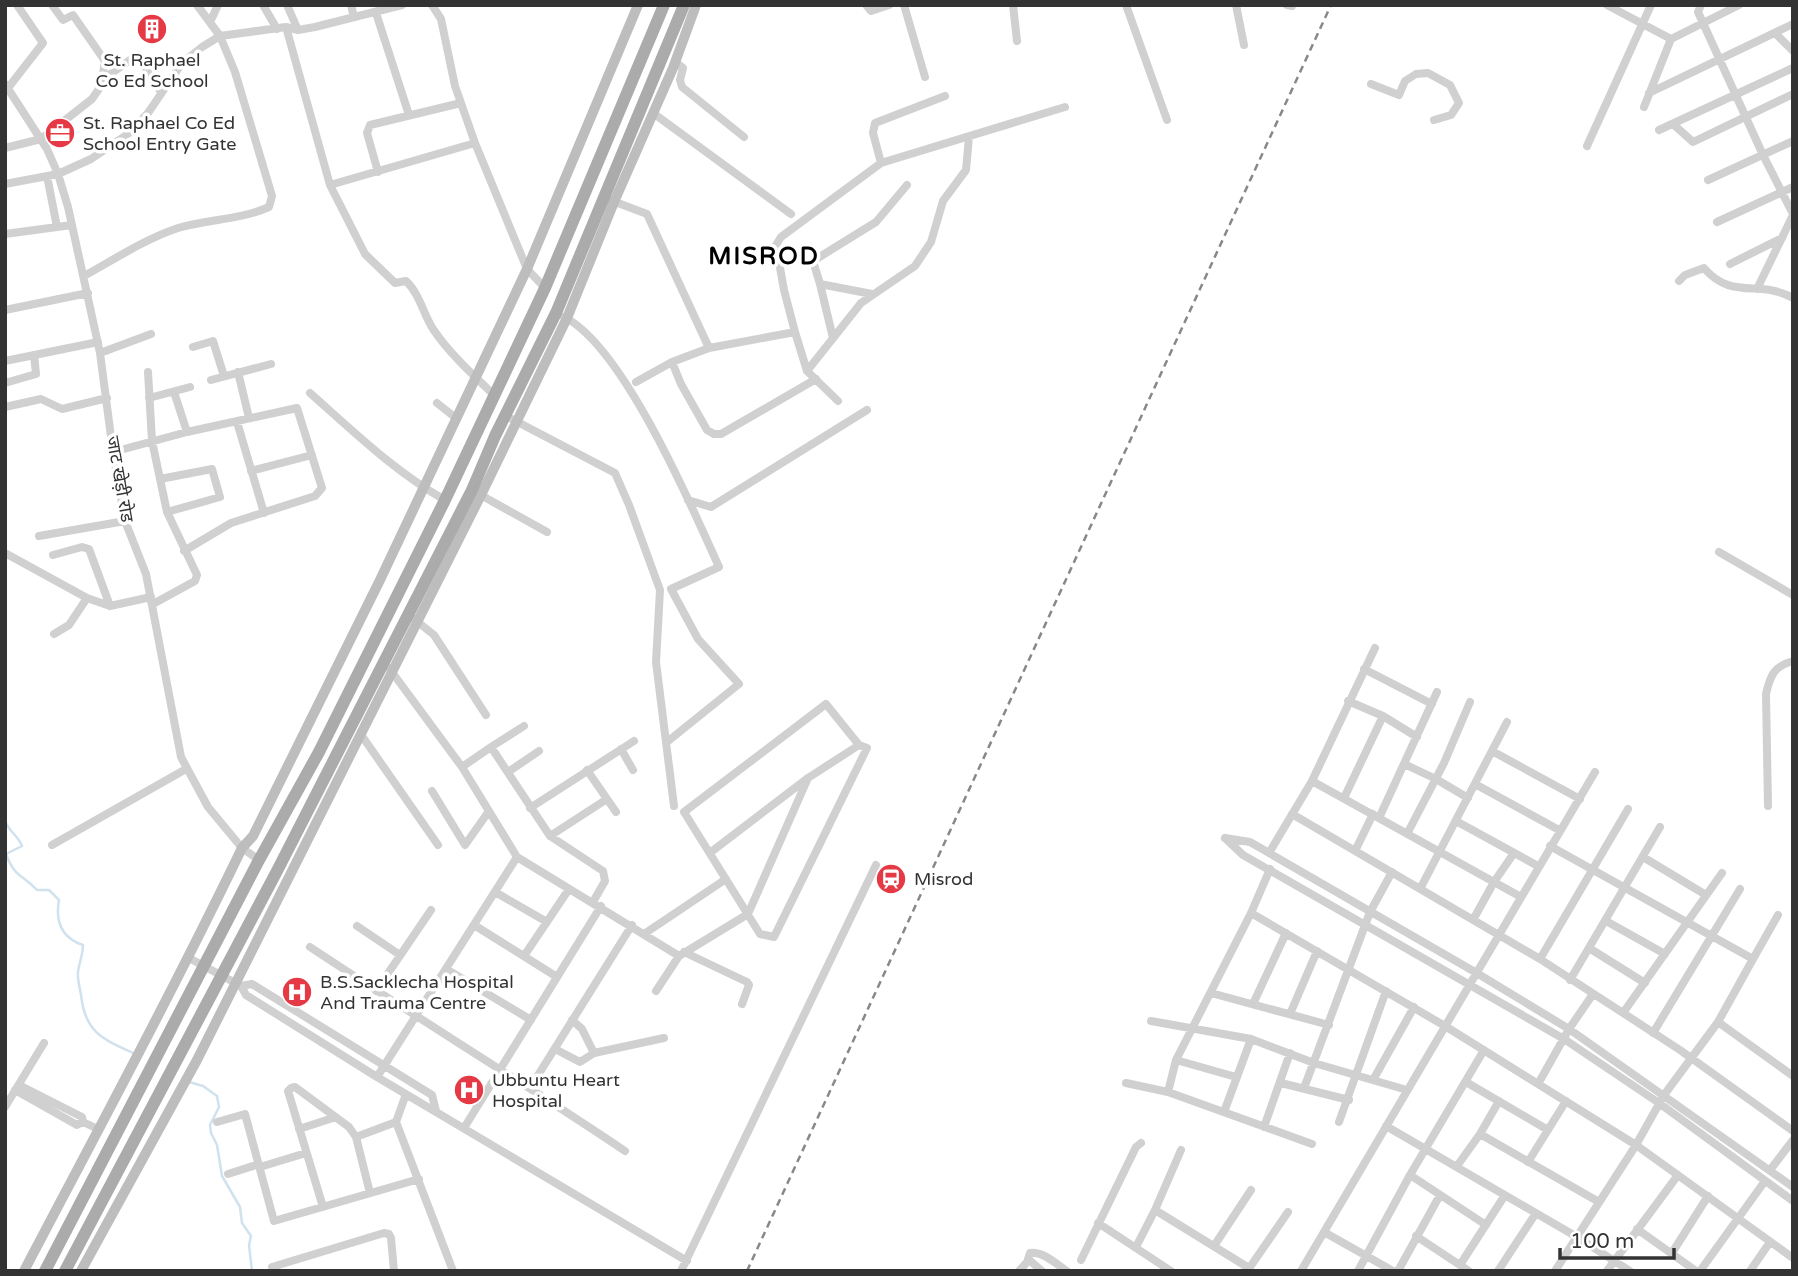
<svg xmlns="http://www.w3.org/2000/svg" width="1798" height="1276" font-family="'Varela Round','Noto Sans Devanagari',sans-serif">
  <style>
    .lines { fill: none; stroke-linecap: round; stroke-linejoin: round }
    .stream { stroke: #cfe2ee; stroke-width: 2.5 }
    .street { stroke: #d0d0d0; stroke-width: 8 }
    .secondary { stroke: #bdbdbd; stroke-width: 10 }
    .primary { stroke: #ababab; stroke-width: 12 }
    .rail { stroke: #888; stroke-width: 2.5; stroke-dasharray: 7 5; stroke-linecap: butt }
    .labels { text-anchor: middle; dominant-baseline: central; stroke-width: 7; stroke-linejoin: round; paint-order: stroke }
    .poi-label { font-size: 18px; fill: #333; stroke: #fff; text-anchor: start }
    .street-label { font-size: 18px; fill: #333; stroke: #fff }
    .district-label { font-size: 24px; font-weight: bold; letter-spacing: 2px; fill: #000; stroke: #fff }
  </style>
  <rect width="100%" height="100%" fill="#fff"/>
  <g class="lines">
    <path class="stream" d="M 5,821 C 9,832 18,835 22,846 L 6,854 C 15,878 22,874 37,890 L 49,890 L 59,900 C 55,922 62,938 83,945 C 83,955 79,963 78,972 C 77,979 80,988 81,995 C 85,1032 102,1039 133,1053
      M 189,1082 L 203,1086 L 217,1096 L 219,1107 L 210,1125 L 211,1133 L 217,1145 L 222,1176 L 240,1207 L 242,1223 L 251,1236 L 249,1245 L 252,1271"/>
    <path class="street" d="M 263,5 L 277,29
      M 287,5 L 298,30
      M 351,5 L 354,17
      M 432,5 L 441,19 L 455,86 L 475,143 L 527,269 L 545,288
      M 866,5 L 871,11 L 889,5
      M 904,5 L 925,77
      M 1013,5 L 1017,41
      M 1126,5 L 1167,120
      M 1236,5 L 1244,45
      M 1287,5 L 1292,6
      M 1607,5 L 1671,39
      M 1701,5 L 1698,12 L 1763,155 L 1793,214
      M 376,13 L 409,115
      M 210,22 L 218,5
      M 286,27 L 330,185 L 475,143
      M 1775,33 L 1793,51
      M 675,62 L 683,68 L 680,80 L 682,87 L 744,137
      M 102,80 L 137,55 L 161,92
      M 5,84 L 47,149 L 58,174 L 68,207 L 100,353 L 113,452 L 125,521 L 146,574 L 181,757 L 208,807 L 242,848 L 259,860
      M 1371,84 L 1399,95 L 1405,81 L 1416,74 L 1428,73 L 1450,85 L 1459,103 L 1451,115 L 1434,120
      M 8,88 L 43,43 L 17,5
      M 1649,93 L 1793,24
      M 1644,107 L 1671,39 L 1739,5
      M 653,113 L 791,214
      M 1673,124 L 1693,142 L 1793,94
      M 1659,130 L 1793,68
      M 1587,146 L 1651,5
      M 5,148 L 41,139 L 92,99 L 101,86 L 105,61 L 73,15 L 63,20 L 52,5
      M 881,163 L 873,133 L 875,123 L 945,96
      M 378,172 L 367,133 L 370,125 L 461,103
      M 47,176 L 57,227
      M 1708,180 L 1793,141
      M 5,184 L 58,174 L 91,159 L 128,134 L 148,113 L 182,63 L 202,47 L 220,36 L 286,27 L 298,30 L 315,27 L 402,5
      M 330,185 L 365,254 L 395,283 L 406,281 C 419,293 423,313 433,329 C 449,353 473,375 494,395
      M 610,200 L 647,214 L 709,348
      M 1717,222 L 1793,187
      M 5,234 L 72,225
      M 1730,264 L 1782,238
      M 84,276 C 115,259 145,239 178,228 C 208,219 240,220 269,207 L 272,196 L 235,72 L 220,36 L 197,5
      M 1679,281 L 1685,275 L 1704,268 C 1732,301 1760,279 1793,298
      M 820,284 L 833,338
      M 1757,289 L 1793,215
      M 872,294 L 820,284 L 813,261 L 876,222 L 907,185
      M 5,310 L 88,293
      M 564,317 C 623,346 691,505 719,567 L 671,589 L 698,639 L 739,684 L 667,742
      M 795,332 L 807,371 L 838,401
      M 193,347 L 213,341 L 224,376
      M 100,353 L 151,334
      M 5,361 L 98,342
      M 672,362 L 681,384 L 707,430 L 714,434 L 721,434 L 816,379
      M 807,371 L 861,303 L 915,266 L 931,242 L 943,201 L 966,170 L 969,137
      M 148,372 L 152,441 L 167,512 L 197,575 L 195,581 L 153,604
      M 238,372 L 249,418
      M 211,380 L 271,364
      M 636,382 L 672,362 L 709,348 L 795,332 L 784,290 L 776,245 L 781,237 L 881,163 L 1065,107
      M 5,383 L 36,374 L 34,355
      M 174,392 L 187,432
      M 310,393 C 353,431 395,472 445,500
      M 149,398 L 190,387
      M 437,403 L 457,419
      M 5,407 L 41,399 L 62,409 L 107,398
      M 506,416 L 615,473 L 629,505 L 660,590 L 656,662 L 674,806
      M 237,422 L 264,513
      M 113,452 L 187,432 L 297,408 L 322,488 L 315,496 L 231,523 L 184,551
      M 251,471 L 312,455
      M 160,479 L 212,469 L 220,497 L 167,512
      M 477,493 L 547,532
      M 688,500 L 711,507 L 867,410
      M 39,536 L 125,521
      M 1719,552 L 1793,595
      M 5,553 L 87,598 L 110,606 L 151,597
      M 53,555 L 82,547 L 89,549 L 110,606
      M 414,619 L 434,635 L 486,715
      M 54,634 L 69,625 L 87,598
      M 389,668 L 462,767 L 517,857 L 679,956 L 748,914 L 808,778
      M 1364,669 L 1432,704
      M 1348,701 L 1383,716 L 1417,737
      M 826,704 L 859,745 L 867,748 L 774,937 L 760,934 L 684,812 Z
      M 362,736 L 438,845
      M 491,747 L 524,726
      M 621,749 L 633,770
      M 1492,751 L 1580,799
      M 1404,764 L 1436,779 L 1468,798
      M 462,767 L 491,747 L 550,836 L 603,871 L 605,881 L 593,902
      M 587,770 L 616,812
      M 508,772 L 539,751
      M 1312,781 L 1521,897
      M 1475,784 L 1559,830
      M 432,791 L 465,845 L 489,811
      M 1344,798 L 1383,716
      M 1768,806 L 1766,694 C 1770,676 1774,666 1793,661
      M 530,808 L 634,741
      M 1292,814 L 1540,959 L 1680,1050 L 1793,1131
      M 1379,818 L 1437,692
      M 1456,821 L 1538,866
      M 1407,834 L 1444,763 L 1470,702
      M 550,836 L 607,799
      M 1225,838 L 1243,855 L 1564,1039 L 1659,1103 L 1793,1201
      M 1225,838 L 1250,842 L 1475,972 L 1569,1029 L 1793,1187
      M 52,845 L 186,769
      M 1550,846 L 1753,959 L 1718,1022 L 1664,1095 L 1636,1145 L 1555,1271
      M 1355,851 L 1373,814
      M 711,852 L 808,778 L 859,745
      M 1269,853 L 1312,781 L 1375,648
      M 1643,857 L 1706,895
      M 1420,889 L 1507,722
      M 495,892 L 547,922
      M 1251,913 L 1445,1026 L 1636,1145 L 1793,1258
      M 1473,920 L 1494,882 L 1514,853
      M 1606,921 L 1665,954
      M 474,925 L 557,977
      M 357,926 L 400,955
      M 644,934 L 726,879
      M 310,947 C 414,1016 521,1081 625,1151
      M 1589,948 L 1645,983
      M 684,952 L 747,982 L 749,985 L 742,1004
      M 524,956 L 569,889
      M 189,958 L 241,986 L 246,995 L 377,1077 L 687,1261
      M 1540,959 L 1628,809
      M 1753,959 L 1778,915
      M 446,969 L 531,1020
      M 1570,980 L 1660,827
      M 241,986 L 252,984 L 432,1095 L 436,1111
      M 376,991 L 431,910
      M 656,991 L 679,956
      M 1211,993 L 1329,1025
      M 1253,1004 L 1286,933
      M 1623,1013 L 1722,873
      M 1290,1014 L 1317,951
      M 1151,1021 L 1251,1039 L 1314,1063 L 1407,1090
      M 1718,1022 L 1793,1076
      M 1653,1033 L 1740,889
      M 555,1049 L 580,1062 L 594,1053 L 582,1029 L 572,1020
      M 594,1053 L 664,1038
      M 1176,1060 L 1236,1077
      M 377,1077 L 517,857
      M 1373,1080 L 1414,1007
      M 1466,1082 L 1548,1130
      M 1126,1083 L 1168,1092 L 1312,1144
      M 1281,1083 L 1349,1100
      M 1538,1084 L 1569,1029 L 1593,994
      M 19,1085 L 82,1117 L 83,1122
      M 530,1088 L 632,925
      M 1304,1088 L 1370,912 L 1392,872
      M 15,1090 L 77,1125 L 83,1122 L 98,1129
      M 1168,1092 L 1176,1060 L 1251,913 L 1270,869
      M 406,1094 L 396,1122 L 453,1271
      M 5,1107 L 44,1043
      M 1224,1112 L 1251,1039
      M 217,1122 L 245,1114 L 274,1221 L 419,1179
      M 1339,1122 L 1386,991
      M 1386,1126 L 1577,1237 L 1630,1271
      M 1264,1127 L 1290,1053
      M 464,1128 L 601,906
      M 299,1129 L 336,1117
      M 1480,1134 L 1599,1202
      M 356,1137 L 396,1122
      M 1528,1162 L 1566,1101
      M 1457,1166 L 1480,1134 L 1499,1101
      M 260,1167 L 306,1153
      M 1770,1170 L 1793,1140
      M 228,1174 L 259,1164
      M 1410,1175 L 1486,1225
      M 323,1207 L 288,1091 L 291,1088 L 295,1087 L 349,1127 L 356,1137 L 370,1193
      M 1155,1210 L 1249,1268
      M 1098,1223 L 1171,1271
      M 1637,1229 L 1696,1271
      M 1324,1232 L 1393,1271
      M 1416,1236 L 1469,1271
      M 1214,1246 L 1251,1190
      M 1136,1247 L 1155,1210 L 1181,1150
      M 1672,1253 L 1708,1196
      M 1081,1260 L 1136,1147 L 1141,1143
      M 1460,1265 L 1505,1195
      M 1248,1270 L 1288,1212
      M 275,1271 L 272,1267 L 384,1233 L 389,1234 L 391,1238 L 394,1271
      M 681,1271 L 876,865
      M 1019,1271 L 1029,1260
      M 1042,1271 L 1028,1259 L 1030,1253 C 1043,1251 1056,1264 1067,1271
      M 1301,1271 L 1595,772
      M 1358,1271 L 1410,1175 L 1484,1050
      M 1398,1271 L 1440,1195
      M 1498,1271 L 1536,1213
      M 1607,1271 L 1678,1175
      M 1700,1271 L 1765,1181
      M 1750,1271 L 1770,1242"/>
    <path class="secondary" d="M 24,1271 C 98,1130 173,991 242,848 L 253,836 L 380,580 L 527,269 L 638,5
      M 81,1271 L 197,1060 L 481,495 L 567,318 L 614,202 L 673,68 L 696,5"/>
    <path class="primary" d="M 45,1271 L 259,860 L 319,752 L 445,500 L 545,288 L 664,5
      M 65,1271 L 277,871 L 472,490 L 495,436 L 556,313 L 684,5"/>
    <path class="rail" d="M 747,1271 L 1331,5"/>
  </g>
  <defs>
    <g id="building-disc" transform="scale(1.575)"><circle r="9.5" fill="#e63946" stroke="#fff"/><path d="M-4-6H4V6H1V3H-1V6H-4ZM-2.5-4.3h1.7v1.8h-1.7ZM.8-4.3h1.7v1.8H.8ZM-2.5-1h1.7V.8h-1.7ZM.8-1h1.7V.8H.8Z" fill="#fff"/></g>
    <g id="office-disc" transform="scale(1.575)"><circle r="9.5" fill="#e63946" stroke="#fff"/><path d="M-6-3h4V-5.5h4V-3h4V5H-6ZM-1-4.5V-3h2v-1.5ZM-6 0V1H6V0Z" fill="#fff"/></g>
    <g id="station-disc" transform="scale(1.575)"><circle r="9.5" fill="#e63946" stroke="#fff"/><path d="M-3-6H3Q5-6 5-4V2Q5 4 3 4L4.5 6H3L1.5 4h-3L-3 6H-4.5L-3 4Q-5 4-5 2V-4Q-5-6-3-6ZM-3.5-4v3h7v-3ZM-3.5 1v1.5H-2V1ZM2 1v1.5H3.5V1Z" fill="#fff"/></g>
    <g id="hospital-disc" transform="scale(1.575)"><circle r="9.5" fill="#e63946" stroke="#fff"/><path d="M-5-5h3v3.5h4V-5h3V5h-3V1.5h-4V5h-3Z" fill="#fff"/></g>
  </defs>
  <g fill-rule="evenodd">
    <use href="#building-disc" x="152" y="29"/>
    <use href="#office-disc" x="60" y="133"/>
    <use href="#station-disc" x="891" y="879"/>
    <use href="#hospital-disc" x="297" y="992"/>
    <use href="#hospital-disc" x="469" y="1090"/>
  </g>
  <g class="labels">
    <g class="poi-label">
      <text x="152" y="60" text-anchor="middle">St. Raphael<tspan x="152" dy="21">Co Ed School</tspan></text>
      <text x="83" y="123">St. Raphael Co Ed<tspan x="83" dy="21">School Entry Gate</tspan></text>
      <text x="914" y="879">Misrod</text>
      <text x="320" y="982">B.S.Sacklecha Hospital<tspan x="320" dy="21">And Trauma Centre</tspan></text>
      <text x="492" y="1080">Ubbuntu Heart<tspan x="492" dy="21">Hospital</tspan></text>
    </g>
    <g class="street-label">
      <text transform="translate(120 479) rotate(80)">जाट खेड़ी रोड</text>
    </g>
    <g class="district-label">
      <text x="764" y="256">MISROD</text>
    </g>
  </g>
  <rect width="1798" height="1276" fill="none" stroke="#333333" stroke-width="14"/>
  <path d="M1560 1248v10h114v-10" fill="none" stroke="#333333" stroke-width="3.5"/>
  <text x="1570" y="1248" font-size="21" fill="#333333" stroke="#ffffff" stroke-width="5" paint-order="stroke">100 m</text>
</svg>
